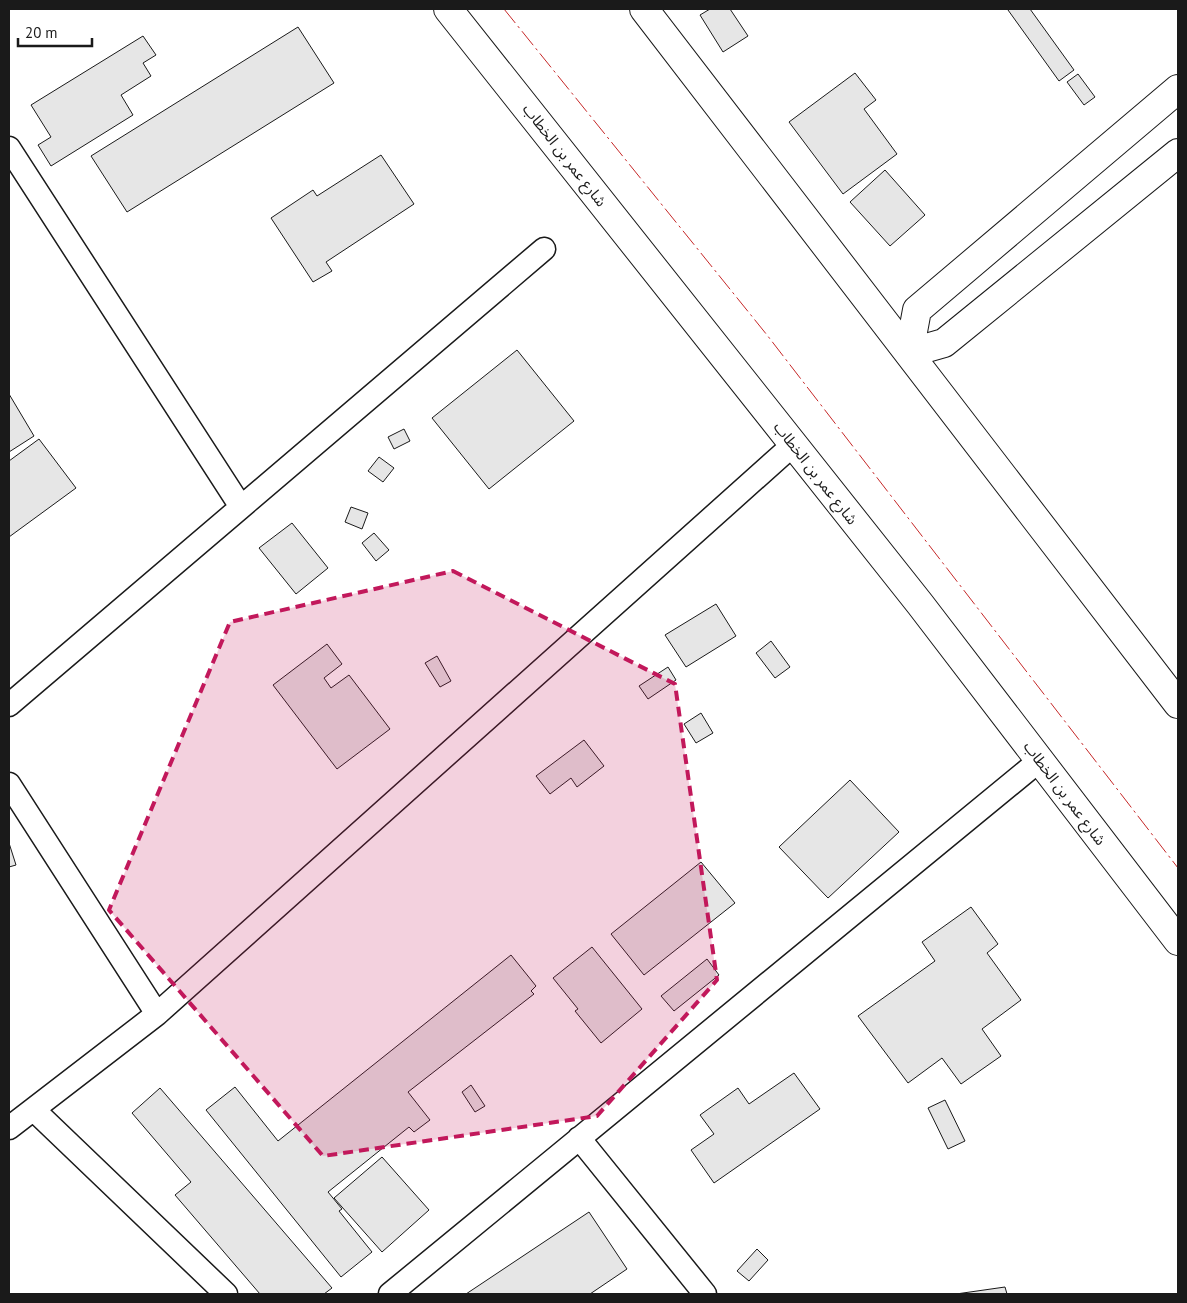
<svg xmlns="http://www.w3.org/2000/svg" width="1187" height="1303" font-family="'PT Sans','Noto Sans Arabic',sans-serif">
  <style>
    .building { fill: #e6e6e6; stroke: #1a1a1a }
    .lines { fill: none; stroke-linecap: round; stroke-linejoin: round }
    .minor-casing { stroke: #1a1a1a; stroke-width: 25 }
    .tertiary-casing { stroke: #1a1a1a; stroke-width: 30 }
    .primary-casing { stroke: #1a1a1a; stroke-width: 30 }
    .minor { stroke: #fff; stroke-width: 22 }
    .tertiary { stroke: #fff; stroke-width: 28 }
    .primary { stroke: #fff; stroke-width: 28 }
    .power { stroke: #c62828; stroke-width: 1; stroke-dasharray: 18 4 2.5 4; stroke-linecap: butt }
    .marked { fill: #c2185b; fill-opacity: 0.2; stroke: #c2185b; stroke-width: 4; stroke-dasharray: 10 6; stroke-linejoin: round }
    .labels { text-anchor: middle; dominant-baseline: central; stroke-width: 4; stroke-linejoin: round; paint-order: stroke }
    .street-label { font-size: 15px; fill: #1a1a1a; stroke: #fff }
  </style>
  <rect width="100%" height="100%" fill="#fff"/>
  <path class="building" d="M 710,9 L 730,9 L 748,36 L 723,52 L 700,15 Z
    M 1010,9 L 1030,9 L 1074,70 L 1059,81 L 1008,10 Z
    M 298,27 L 334,83 L 127,212 L 91,156 Z
    M 143,36 L 156,55 L 143,63 L 151,76 L 121,95 L 133,115 L 51,166 L 38,145 L 51,137 L 31,105 Z
    M 855,73 L 876,100 L 864,109 L 897,154 L 843,194 L 789,122 Z
    M 1078,74 L 1095,97 L 1084,105 L 1067,82 Z
    M 381,155 L 414,204 L 326,262 L 332,271 L 313,282 L 271,218 L 313,190 L 317,196 Z
    M 885,170 L 925,215 L 890,246 L 850,202 Z
    M 517,350 L 574,421 L 489,489 L 432,418 Z
    M 9,394 L 34,436 L 9,452 Z
    M 404,429 L 410,441 L 394,449 L 388,437 Z
    M 39,439 L 76,488 L 9,537 L 9,461 Z
    M 379,457 L 394,468 L 383,482 L 368,471 Z
    M 351,507 L 368,513 L 362,529 L 345,522 Z
    M 292,523 L 328,568 L 296,594 L 259,548 Z
    M 374,533 L 389,550 L 376,561 L 362,543 Z
    M 716,604 L 736,636 L 686,667 L 665,635 Z
    M 771,641 L 790,667 L 775,678 L 756,653 Z
    M 327,644 L 342,664 L 324,678 L 331,688 L 349,675 L 390,729 L 337,769 L 273,685 Z
    M 437,656 L 451,681 L 440,687 L 425,663 Z
    M 668,667 L 676,680 L 648,699 L 639,686 Z
    M 701,713 L 713,733 L 696,743 L 684,724 Z
    M 584,740 L 604,766 L 577,787 L 571,778 L 550,794 L 536,776 Z
    M 850,780 L 899,832 L 828,898 L 779,847 Z
    M 9,843 L 16,865 L 9,867 Z
    M 701,862 L 735,903 L 644,975 L 611,934 Z
    M 971,907 L 998,944 L 987,953 L 1021,1000 L 982,1029 L 1001,1056 L 961,1084 L 942,1058 L 908,1083 L 858,1016 L 935,961 L 922,942 Z
    M 592,947 L 642,1009 L 601,1043 L 575,1011 L 578,1009 L 553,978 Z
    M 511,955 L 536,986 L 531,991 L 534,994 L 408,1092 L 430,1120 L 414,1132 L 409,1127 L 328,1192 L 342,1209 L 339,1211 L 372,1252 L 341,1277 L 206,1110 L 235,1087 L 278,1141 Z
    M 707,959 L 719,975 L 674,1011 L 661,996 Z
    M 794,1073 L 820,1109 L 714,1183 L 691,1150 L 714,1134 L 700,1115 L 738,1088 L 749,1104 Z
    M 471,1085 L 485,1106 L 475,1112 L 462,1092 Z
    M 160,1088 L 332,1288 L 324,1294 L 260,1294 L 175,1195 L 191,1182 L 132,1113 Z
    M 945,1100 L 965,1141 L 948,1149 L 928,1108 Z
    M 382,1157 L 429,1210 L 382,1252 L 334,1198 Z
    M 589,1212 L 627,1269 L 590,1294 L 466,1294 Z
    M 757,1249 L 768,1260 L 749,1281 L 737,1271 Z
    M 1005,1287 L 1007,1294 L 956,1294 Z"/>
  <g class="lines">
    <g class="minor-casing">
      <path id="minor" d="M 9,148 L 241,507
        M 9,705 L 544,249
        M 9,784 L 157,1014
        M 34,1110 L 226,1294
        M 9,1128 L 157,1014 L 794,444
        M 579,1138 L 705,1294
        M 390,1294 L 1040,760"/>
    </g>
    <g class="tertiary-casing">
      <path id="tertiary" d="M 1178,89 L 917,310 L 909,353 L 944,343 L 1178,153"/>
    </g>
    <g class="primary-casing">
      <path id="primary" d="M 448,9 L 920,604 L 1178,941
        M 644,9 L 1178,704"/>
    </g>
    <use href="#minor" class="minor"/>
    <use href="#tertiary" class="tertiary"/>
    <use href="#primary" class="primary"/>
    <path class="power" d="M 504,9 L 767,335 L 1178,868"/>
  </g>
  <path class="marked" d="M 453,571 L 675,684 L 717,980 L 597,1116 L 323,1156 L 109,910 L 230,622 Z"/>
  <g class="labels">
    <g class="street-label">
      <text transform="translate(565 155) rotate(52)">شارع عمر بن الخطاب</text>
      <text transform="translate(816 473) rotate(52)">شارع عمر بن الخطاب</text>
      <text transform="translate(1065 793) rotate(53)">شارع عمر بن الخطاب</text>
    </g>
  </g>
  <rect width="1187" height="1303" fill="none" stroke="#1a1a1a" stroke-width="20"/>
  <path d="M18 38v8h74v-8" fill="none" stroke="#1a1a1a" stroke-width="2.5"/>
  <text x="25" y="38" font-size="15" fill="#1a1a1a" stroke="#ffffff" stroke-width="4" paint-order="stroke">20 m</text>
</svg>
